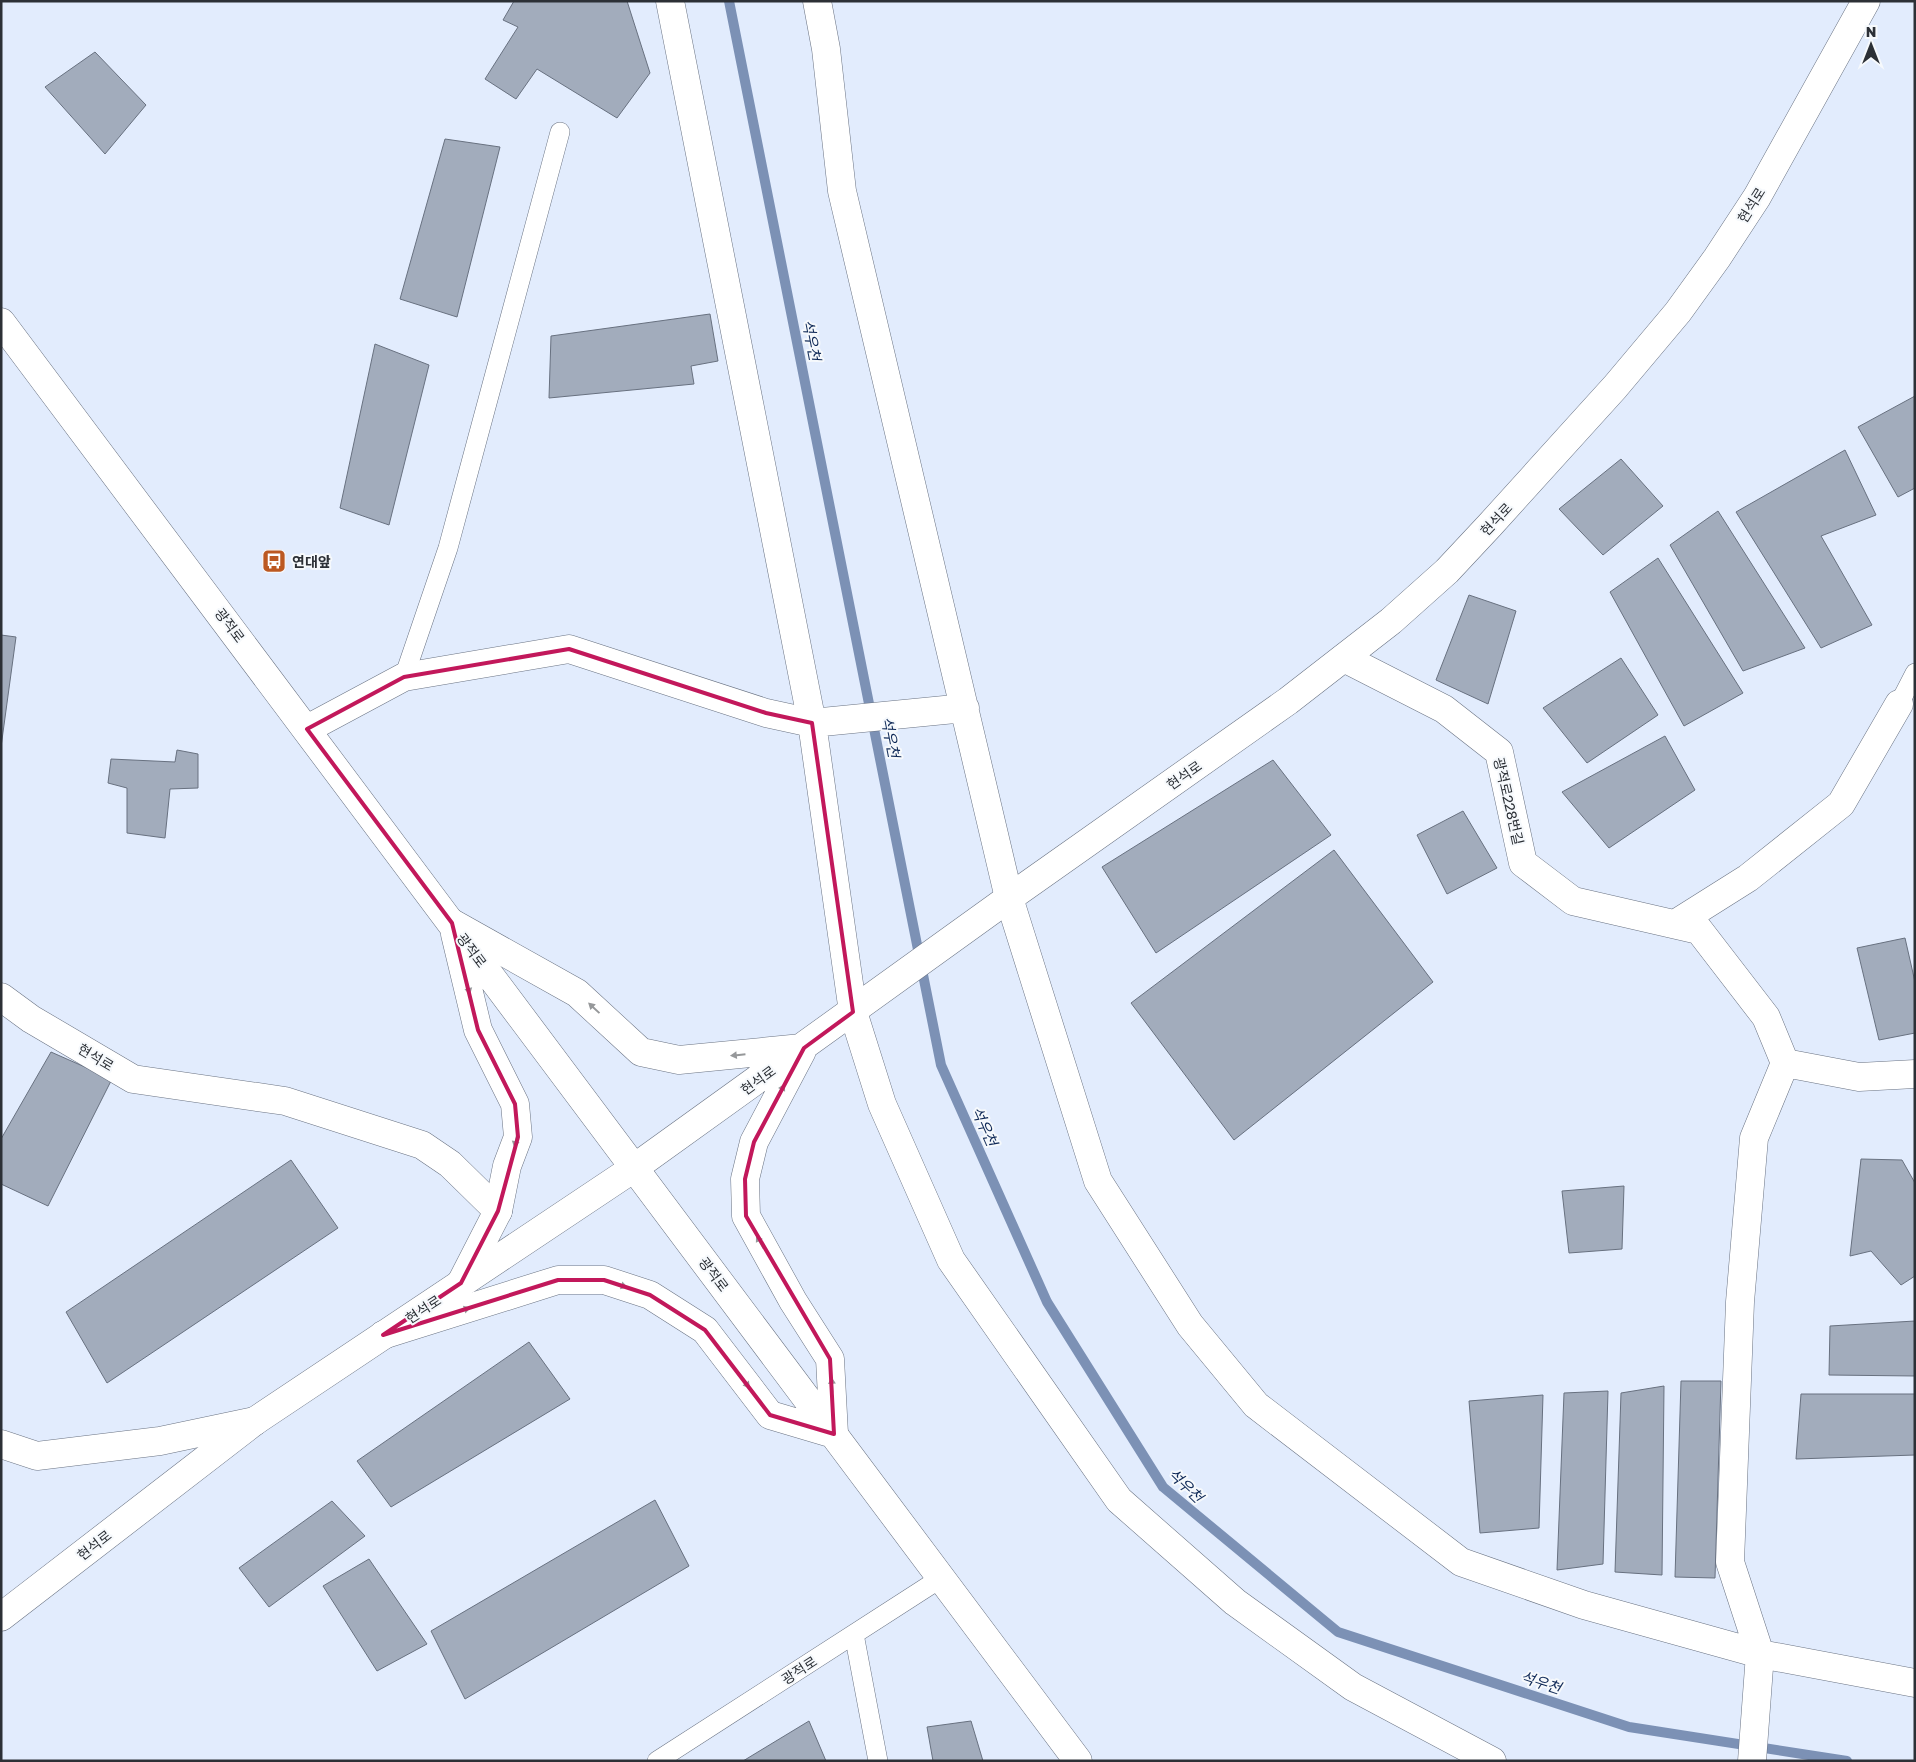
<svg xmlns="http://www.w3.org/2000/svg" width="1916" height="1762" font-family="'Golos Text','Noto Sans KR',sans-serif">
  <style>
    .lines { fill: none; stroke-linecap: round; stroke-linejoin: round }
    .stream { stroke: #7c91b5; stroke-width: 10 }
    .building { fill: #a2acbc; stroke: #687180 }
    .service-casing { stroke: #6a7383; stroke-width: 20 }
    .minor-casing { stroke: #6a7383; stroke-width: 29 }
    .tertiary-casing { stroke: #6a7383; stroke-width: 29 }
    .secondary-casing { stroke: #6a7383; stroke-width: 29 }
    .service { stroke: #fff; stroke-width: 19 }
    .minor { stroke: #fff; stroke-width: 28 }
    .tertiary { stroke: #fff; stroke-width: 28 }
    .secondary { stroke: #fff; stroke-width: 28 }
    .oneway { fill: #96989a }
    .marked { fill: none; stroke: #c2185b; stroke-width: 4; stroke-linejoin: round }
    .labels { text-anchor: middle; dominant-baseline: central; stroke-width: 4; stroke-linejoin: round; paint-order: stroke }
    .street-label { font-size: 14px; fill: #2c3036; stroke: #f6f9fc }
    .poi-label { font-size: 14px; font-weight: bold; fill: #2c3036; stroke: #f6f9fc; text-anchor: start }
    .water-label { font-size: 15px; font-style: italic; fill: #0f2957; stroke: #f6f9fc }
  </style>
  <rect width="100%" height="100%" fill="#e2ecfd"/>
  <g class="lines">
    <path class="stream" d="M 729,1 L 941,1065 L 1047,1302 L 1163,1487 L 1338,1632 L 1629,1727 L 1847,1761"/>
  </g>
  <path class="building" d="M 514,1 L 627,1 L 650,73 L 617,118 L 537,69 L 516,99 L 485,79 L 518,27 L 503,20 Z
    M 95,52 L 146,105 L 105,154 L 45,87 Z
    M 445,139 L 500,147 L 457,317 L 400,299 Z
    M 710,314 L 718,361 L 691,366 L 694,384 L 549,398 L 551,336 Z
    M 375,344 L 429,365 L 389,525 L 340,508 Z
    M 1915,396 L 1915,488 L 1898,497 L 1858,427 Z
    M 1845,450 L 1876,515 L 1821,536 L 1872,625 L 1821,648 L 1736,512 Z
    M 1621,459 L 1663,506 L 1603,555 L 1559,509 Z
    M 1718,511 L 1805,648 L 1743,671 L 1670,545 Z
    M 1658,558 L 1743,693 L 1684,726 L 1610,592 Z
    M 1469,595 L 1516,611 L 1488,704 L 1436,680 Z
    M 1,635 L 16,637 L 1,747 Z
    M 1621,658 L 1658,715 L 1587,763 L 1543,708 Z
    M 1665,736 L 1695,790 L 1609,848 L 1562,792 Z
    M 177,750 L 198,754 L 198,788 L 170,789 L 165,838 L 127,833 L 127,788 L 108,783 L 111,759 L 175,762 Z
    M 1273,760 L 1331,835 L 1156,953 L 1102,867 Z
    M 1463,811 L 1497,868 L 1447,894 L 1417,835 Z
    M 1334,850 L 1433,982 L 1234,1140 L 1131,1003 Z
    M 1905,938 L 1915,982 L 1915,1033 L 1879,1040 L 1857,948 Z
    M 51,1052 L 112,1079 L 48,1206 L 1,1184 L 1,1139 Z
    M 1861,1159 L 1902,1160 L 1915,1183 L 1915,1276 L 1901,1285 L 1871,1251 L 1850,1256 Z
    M 291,1160 L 338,1228 L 107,1383 L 66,1312 Z
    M 1624,1186 L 1622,1249 L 1569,1253 L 1562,1191 Z
    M 1915,1321 L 1915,1376 L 1829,1375 L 1830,1326 Z
    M 529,1342 L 570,1399 L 391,1507 L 357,1461 Z
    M 1681,1381 L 1721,1381 L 1715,1578 L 1675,1577 Z
    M 1664,1386 L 1662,1575 L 1615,1572 L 1621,1393 Z
    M 1608,1391 L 1603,1564 L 1557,1570 L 1564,1393 Z
    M 1801,1394 L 1915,1394 L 1915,1455 L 1796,1459 Z
    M 1543,1395 L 1539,1528 L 1480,1533 L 1469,1401 Z
    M 655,1500 L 689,1566 L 465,1699 L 431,1631 Z
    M 332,1501 L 365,1536 L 269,1607 L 239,1568 Z
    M 369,1559 L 427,1644 L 377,1671 L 323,1586 Z
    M 809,1721 L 826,1761 L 743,1761 Z
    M 971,1721 L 983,1761 L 933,1761 L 927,1727 Z"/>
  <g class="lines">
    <g class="service-casing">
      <path id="service" d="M 404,677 L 448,548 L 560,132
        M 1899,704 L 1915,673
        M 854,1634 L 878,1761
        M 657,1761 L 941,1578"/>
    </g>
    <g class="minor-casing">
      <path id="minor" d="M 670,1 L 812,723 L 853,1012 L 882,1104 L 951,1260 L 1119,1500 L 1235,1602 L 1353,1687 L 1492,1761
        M 817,1 L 826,49 L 842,191 L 1009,898 L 1098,1181 L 1190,1325 L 1256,1405 L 1461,1562 L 1584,1605 L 1760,1654 L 1915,1683
        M 1344,658 L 1444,709 L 1499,752 L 1523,863 L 1573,901 L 1699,930 L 1766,1017 L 1785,1063 L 1859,1077 L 1915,1074
        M 307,729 L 404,677 L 569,649 L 766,713 L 812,723 L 965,708
        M 1675,924 L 1748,878 L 1841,804 L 1899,704
        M 1,997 L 31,1019 L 133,1079 L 285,1101 L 422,1145 L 450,1164 L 498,1211
        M 1,1444 L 37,1456 L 160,1441 L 255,1421
        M 1752,1761 L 1760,1654 L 1730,1562 L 1740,1302 L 1754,1138 L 1785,1063"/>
    </g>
    <g class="tertiary-casing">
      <path id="tertiary" d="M 452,923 L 577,993 L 641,1052 L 679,1060 L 802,1048
        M 802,1051 L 754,1142 L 745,1179 L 746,1216 L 793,1301 L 830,1359 L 834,1434
        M 1,1617 L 255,1421 L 634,1168 L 1009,898 L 1288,701 L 1391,621 L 1447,571 L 1490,525 L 1615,387 L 1678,312 L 1717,258 L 1757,197 L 1866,1"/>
    </g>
    <g class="secondary-casing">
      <path id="secondary" d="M 1,322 L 1078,1761
        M 455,934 L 478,1030 L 515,1104 L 518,1137 L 507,1166 L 498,1211 L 461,1283
        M 383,1335 L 558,1280 L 604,1280 L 650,1295 L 705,1330 L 770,1415 L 834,1434"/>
    </g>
    <use href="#service" class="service"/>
    <use href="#minor" class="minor"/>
    <use href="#tertiary" class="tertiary"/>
    <use href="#secondary" class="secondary"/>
  </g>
  <defs><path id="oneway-solid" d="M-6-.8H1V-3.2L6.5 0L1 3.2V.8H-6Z" transform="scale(1.25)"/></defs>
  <g class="oneway">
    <use href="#oneway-solid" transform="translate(468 987) rotate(76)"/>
    <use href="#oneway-solid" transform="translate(594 1008) rotate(-137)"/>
    <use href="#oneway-solid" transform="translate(738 1055) rotate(174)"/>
    <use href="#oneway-solid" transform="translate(781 1091) rotate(-62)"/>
    <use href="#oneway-solid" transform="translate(516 1140) rotate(102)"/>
    <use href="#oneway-solid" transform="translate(760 1242) rotate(-119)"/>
    <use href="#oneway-solid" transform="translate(620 1285) rotate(18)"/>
    <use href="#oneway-solid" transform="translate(463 1310) rotate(-18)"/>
    <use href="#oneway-solid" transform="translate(745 1382) rotate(53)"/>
    <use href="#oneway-solid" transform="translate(832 1385) rotate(-93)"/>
  </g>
  <path class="marked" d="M 569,649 L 766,713 L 812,723 L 853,1012 L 804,1048 L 754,1142 L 745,1179 L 746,1216 L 830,1359 L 834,1434 L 770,1415 L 705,1330 L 650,1295 L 604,1280 L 558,1280 L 383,1335 L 461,1283 L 498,1211 L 518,1137 L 515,1104 L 478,1030 L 452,923 L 307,729 L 404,677 Z"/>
  <defs>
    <g id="bus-square" transform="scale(1.25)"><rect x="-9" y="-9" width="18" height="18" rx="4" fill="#bc5821" stroke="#f6f9fc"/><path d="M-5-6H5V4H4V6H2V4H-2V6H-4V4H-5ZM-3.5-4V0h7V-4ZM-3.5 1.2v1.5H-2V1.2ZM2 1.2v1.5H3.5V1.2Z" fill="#fff"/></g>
  </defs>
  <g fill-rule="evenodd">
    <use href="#bus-square" x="274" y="561"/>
  </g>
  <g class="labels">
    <g class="street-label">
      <text transform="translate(1751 205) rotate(-58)">현석로</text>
      <text transform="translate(1496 519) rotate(-47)">현석로</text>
      <text transform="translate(230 625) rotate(53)">광적로</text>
      <text transform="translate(1184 775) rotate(-35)">현석로</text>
      <text transform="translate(1509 801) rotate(77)">광적로228번길</text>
      <text transform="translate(472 950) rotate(53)">광적로</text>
      <text transform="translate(96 1057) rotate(31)">현석로</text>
      <text transform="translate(758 1080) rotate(-36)">현석로</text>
      <text transform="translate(714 1274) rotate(53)">광적로</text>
      <text transform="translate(423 1309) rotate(-33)">현석로</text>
      <text transform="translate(94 1545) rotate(-38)">현석로</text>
      <text transform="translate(799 1670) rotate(-33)">광적로</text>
    </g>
    <g class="poi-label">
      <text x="292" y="561">연대앞</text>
    </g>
    <g class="water-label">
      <text transform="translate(812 340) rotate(79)">석우천</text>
      <text transform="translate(891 737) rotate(79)">석우천</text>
      <text transform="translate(985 1126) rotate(66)">석우천</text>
      <text transform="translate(1186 1485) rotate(44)">석우천</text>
      <text transform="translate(1541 1682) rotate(18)">석우천</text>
    </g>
  </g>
  <rect width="1916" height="1762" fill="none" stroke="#2c3036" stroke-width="5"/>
  <g transform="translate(1871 45)" stroke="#f6f9fc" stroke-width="4" paint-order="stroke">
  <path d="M0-4L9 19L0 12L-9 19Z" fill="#2c3036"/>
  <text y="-8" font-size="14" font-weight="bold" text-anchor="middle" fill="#2c3036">N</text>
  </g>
</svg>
